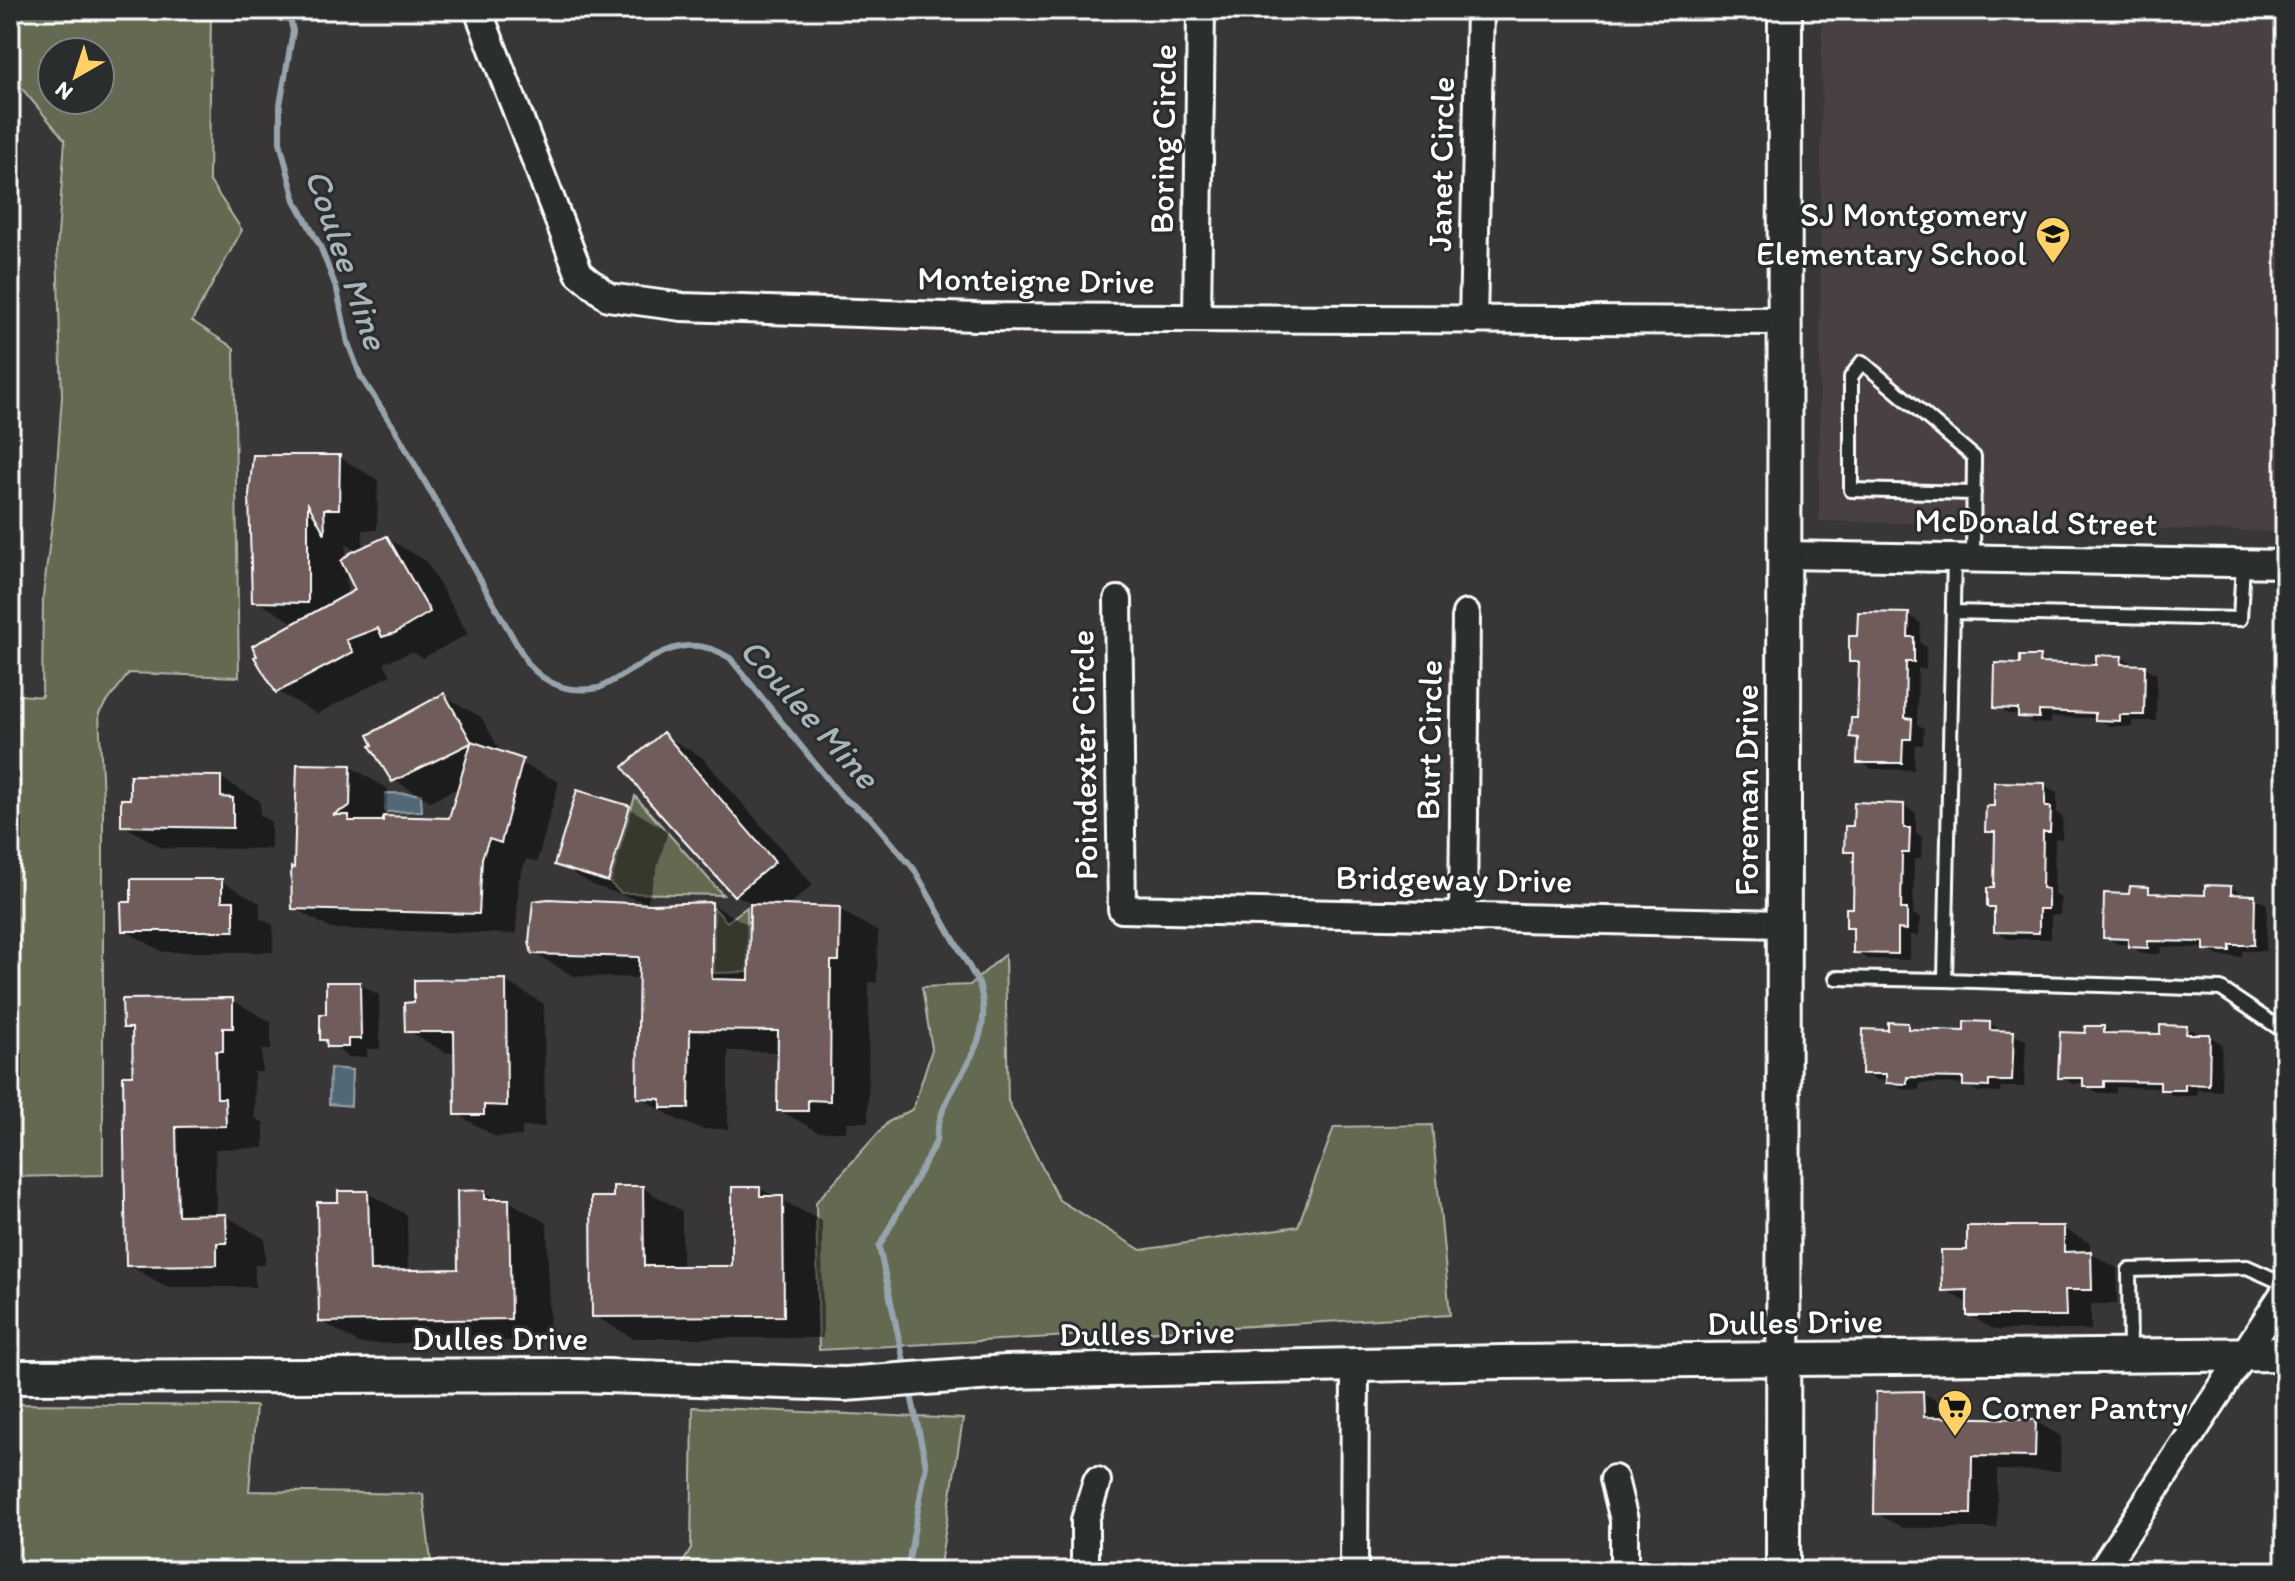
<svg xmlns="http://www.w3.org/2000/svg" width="2295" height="1581" font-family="Itim,sans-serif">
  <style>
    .built { fill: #484142 }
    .green { fill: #636b51; stroke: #b1b5a8; stroke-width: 2; fill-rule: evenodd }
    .water { fill: #536776; stroke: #98a4ad; stroke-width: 2 }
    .shadow { fill: #0007; fill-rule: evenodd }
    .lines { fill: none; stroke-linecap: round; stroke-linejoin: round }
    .stream { stroke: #98a4ad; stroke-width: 6 }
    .building { fill: #6f5c5a; stroke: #fff; stroke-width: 2 }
    .service-casing { stroke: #fff; stroke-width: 18 }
    .minor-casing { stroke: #fff; stroke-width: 32 }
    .tertiary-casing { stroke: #fff; stroke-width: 38 }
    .service { stroke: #2a2d2e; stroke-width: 12 }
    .minor { stroke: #2a2d2e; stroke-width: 26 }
    .tertiary { stroke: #2a2d2e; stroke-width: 32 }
    .labels { text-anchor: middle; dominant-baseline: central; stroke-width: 6; stroke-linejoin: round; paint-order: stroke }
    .street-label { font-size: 34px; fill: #fff; stroke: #2a2d2e }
    .poi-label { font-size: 34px; fill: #fff; stroke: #2a2d2e; text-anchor: end }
    .water-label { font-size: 36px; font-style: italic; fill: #a9b3ba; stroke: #2a2d2e }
  </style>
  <rect width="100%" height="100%" fill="#383637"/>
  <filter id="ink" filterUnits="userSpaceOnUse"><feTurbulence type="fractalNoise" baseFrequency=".0125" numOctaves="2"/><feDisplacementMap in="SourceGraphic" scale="16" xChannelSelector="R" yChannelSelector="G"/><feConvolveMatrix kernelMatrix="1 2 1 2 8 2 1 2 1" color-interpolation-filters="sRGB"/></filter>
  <g filter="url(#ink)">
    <path class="built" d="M 1822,10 L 2285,10 L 2285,532 L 1819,521 Z"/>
    <path class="green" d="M 10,10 L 211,10 L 209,180 L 242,230 L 192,321 L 234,348 L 239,677 L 129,673 L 99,713 L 103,798 L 103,1175 L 10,1177 L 10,694 L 42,697 L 43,596 L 54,507 L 62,396 L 57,249 L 65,140 L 19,85 L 10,84 ZM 52,52 L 100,52 L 100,100 L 52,100 Z
      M 635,796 L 723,895 L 621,893 L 610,883 Z
      M 747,907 L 748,972 L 714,973 L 714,908 L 727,922 Z
      M 1005,954 L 1008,1101 L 1059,1200 L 1141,1250 L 1298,1226 L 1334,1127 L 1432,1125 L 1450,1315 L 819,1350 L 816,1202 L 888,1122 L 913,1109 L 932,1049 L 922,987 L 970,985 Z
      M 10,1404 L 256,1406 L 249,1491 L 423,1494 L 432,1571 L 10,1571 Z
      M 693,1407 L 963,1419 L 939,1571 L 678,1571 L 691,1549 Z"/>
    <path class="water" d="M 386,793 L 421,794 L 422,811 L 385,812 Z
      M 330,1068 L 352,1070 L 351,1106 L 329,1104 Z"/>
    <path class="shadow" d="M 1001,10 L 1070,10 L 1070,19 L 1015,18 Z
      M 339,457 L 378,480 L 377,530 L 363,530 L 363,549 L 387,538 L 426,561 L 468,634 L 423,658 L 412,652 L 384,663 L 391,675 L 317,714 L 277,691 L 296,624 L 254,600 L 251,495 ZM 346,544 L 358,551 L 346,558 ZM 346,568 L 358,591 L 347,597 Z
      M 1908,615 L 1921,623 L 1920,643 L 1926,647 L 1926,669 L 1918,668 L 1917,724 L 1924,728 L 1923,745 L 1915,745 L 1914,770 L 1872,769 L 1859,761 L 1860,740 L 1852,736 L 1859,720 L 1860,666 L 1851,661 L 1859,638 Z
      M 2039,658 L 2051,666 L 2097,667 L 2121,658 L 2145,667 L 2157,674 L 2156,721 L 2132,721 L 2132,727 L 2109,726 L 2095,718 L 2051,717 L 2051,724 L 2033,723 L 2020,714 L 2008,714 L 1996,707 L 2022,666 Z
      M 444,696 L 481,717 L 502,754 L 559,782 L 537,862 L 526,859 L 519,880 L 516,934 L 331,929 L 294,908 L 296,870 L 351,767 L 388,789 L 386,818 L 450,820 L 460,787 L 430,801 L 394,780 L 376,745 Z
      M 663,735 L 702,757 L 813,885 L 786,908 L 839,909 L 878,932 L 877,983 L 869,982 L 868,1122 L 847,1122 L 846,1132 L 818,1132 L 779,1110 L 780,1052 L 728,1051 L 728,1129 L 702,1129 L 678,1120 L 639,1097 L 641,978 L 573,976 L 534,953 L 535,903 L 711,904 L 752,927 L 752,904 L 736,895 L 626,768 Z
      M 221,778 L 260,801 L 260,815 L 271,822 L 271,849 L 162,848 L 123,825 Z
      M 2045,785 L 2057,793 L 2057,813 L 2063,817 L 2062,839 L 2055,838 L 2054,894 L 2061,898 L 2060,915 L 2051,915 L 2051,939 L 2008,939 L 1996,931 L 1996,911 L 1989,906 L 1996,890 L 1997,836 L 1987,831 L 1996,808 Z
      M 1904,806 L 1916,813 L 1916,833 L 1922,837 L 1921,859 L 1914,859 L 1913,914 L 1920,918 L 1919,936 L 1910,935 L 1910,960 L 1867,959 L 1855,951 L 1855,931 L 1848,926 L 1855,910 L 1856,857 L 1846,851 L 1855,828 Z
      M 629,808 L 668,831 L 647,903 L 595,886 L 557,864 Z
      M 221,881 L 260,903 L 260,918 L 273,925 L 273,952 L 163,952 L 124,930 Z
      M 2231,888 L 2267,904 L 2266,951 L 2242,951 L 2242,957 L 2219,956 L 2205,948 L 2161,947 L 2160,954 L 2142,954 L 2130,944 L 2118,944 L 2105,937 L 2131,896 L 2148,889 L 2160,896 L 2207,897 Z
      M 505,981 L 544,1004 L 545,1127 L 522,1127 L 522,1136 L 496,1137 L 457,1114 L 456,1053 L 446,1053 L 407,1030 Z
      M 360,984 L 379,995 L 380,1049 L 367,1049 L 367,1057 L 348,1057 L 322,1038 L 328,1016 Z
      M 232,1000 L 271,1022 L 271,1050 L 262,1050 L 262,1072 L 254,1072 L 255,1118 L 264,1123 L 264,1148 L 215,1149 L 216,1216 L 226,1216 L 265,1239 L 265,1265 L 255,1265 L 255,1287 L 167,1287 L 128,1265 L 135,1077 L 134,1033 L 124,1027 Z
      M 1989,1024 L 2026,1040 L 2024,1087 L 2001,1087 L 2001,1093 L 1978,1092 L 1964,1084 L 1920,1083 L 1919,1090 L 1901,1089 L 1888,1080 L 1877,1080 L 1864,1073 L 1890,1032 L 1907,1025 L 1919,1031 L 1966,1033 Z
      M 2104,1028 L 2116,1035 L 2162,1036 L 2186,1028 L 2209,1036 L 2222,1044 L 2221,1091 L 2197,1090 L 2197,1096 L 2174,1096 L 2161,1088 L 2116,1087 L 2116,1093 L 2098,1093 L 2085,1084 L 2073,1084 L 2061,1076 L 2087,1035 Z
      M 643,1188 L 682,1211 L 682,1268 L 734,1268 L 760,1189 L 822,1221 L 823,1338 L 633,1338 L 594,1316 L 615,1198 Z
      M 485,1192 L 500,1201 L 508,1201 L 547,1223 L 550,1340 L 360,1344 L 321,1321 L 340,1204 L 368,1193 L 407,1215 L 408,1272 L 460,1271 Z
      M 2063,1228 L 2090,1243 L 2090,1253 L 2117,1268 L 2117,1304 L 2091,1304 L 2091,1330 L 1995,1330 L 1969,1315 L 1969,1304 L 1944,1289 L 1969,1252 Z
      M 1923,1393 L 1949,1408 L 1949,1419 L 2035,1421 L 2061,1436 L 2060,1471 L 1997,1470 L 1997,1528 L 1903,1528 L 1876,1513 Z"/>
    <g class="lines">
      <path class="stream" d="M 288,10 L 293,31 L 280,105 L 280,142 L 295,200 L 320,246 L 337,290 L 348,343 L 361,377 L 396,431 L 528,664 C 548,686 569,693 599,688 C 646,666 679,625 730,658 L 842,797 L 870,817 L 914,869 L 979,984 C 1000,1052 939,1081 936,1142 L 879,1247 L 906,1371
        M 907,1571 L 926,1465 L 910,1390"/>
    </g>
    <path class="building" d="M 253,455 L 340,455 L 339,509 L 324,509 L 325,534 L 308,504 L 308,603 L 252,602 L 249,495 Z
      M 387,536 L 430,612 L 395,633 L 382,637 L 378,628 L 346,640 L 353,652 L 276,693 L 254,657 L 257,656 L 252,646 L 355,590 L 341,561 L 350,553 Z
      M 1858,612 L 1909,613 L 1908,637 L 1914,637 L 1914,662 L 1906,662 L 1905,718 L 1912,719 L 1911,739 L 1903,739 L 1902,763 L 1857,763 L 1858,738 L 1850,737 L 1851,718 L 1857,718 L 1859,662 L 1849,662 L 1849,636 L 1857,636 Z
      M 2096,655 L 2122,656 L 2121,664 L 2145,665 L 2144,715 L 2120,715 L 2120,721 L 2095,720 L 2095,713 L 2039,711 L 2039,718 L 2018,717 L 2018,709 L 1994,708 L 1995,663 L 2020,664 L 2020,656 L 2040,656 L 2039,663 L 2096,665 Z
      M 444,693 L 471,741 L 523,759 L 501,843 L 489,839 L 482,858 L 479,914 L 292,909 L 291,867 L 294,868 L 297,764 L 351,765 L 350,806 L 333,815 L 349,815 L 349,821 L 383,821 L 383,816 L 449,818 L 471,743 L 392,782 L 370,746 L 373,745 L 368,735 Z
      M 663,732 L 775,862 L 734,896 L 649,802 L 623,767 Z
      M 130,775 L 221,776 L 221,797 L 233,798 L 233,828 L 121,826 L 121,799 L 130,799 Z
      M 1994,782 L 2045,783 L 2045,807 L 2051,807 L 2050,832 L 2043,832 L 2042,888 L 2048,889 L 2048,909 L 2039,909 L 2039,933 L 1994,932 L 1994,907 L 1987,907 L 1987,888 L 1994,888 L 1995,832 L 1985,832 L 1986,806 L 1994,806 Z
      M 577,790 L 630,806 L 608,882 L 554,865 Z
      M 1854,802 L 1904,804 L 1904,828 L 1910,828 L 1909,853 L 1902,853 L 1901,909 L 1907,909 L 1907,930 L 1898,929 L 1898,954 L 1853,953 L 1853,928 L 1846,928 L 1846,908 L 1853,908 L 1854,852 L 1844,852 L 1845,826 L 1853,826 Z
      M 131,879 L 222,879 L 222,901 L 234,901 L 234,931 L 122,931 L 121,902 L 131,902 Z
      M 2205,885 L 2231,886 L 2231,894 L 2255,895 L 2254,945 L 2230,945 L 2230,951 L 2204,950 L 2204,942 L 2148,941 L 2148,948 L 2128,947 L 2128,939 L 2103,938 L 2104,893 L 2129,894 L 2130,886 L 2149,887 L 2149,893 L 2205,895 Z
      M 548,899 L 651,904 L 712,902 L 712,979 L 749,980 L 750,904 L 840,907 L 839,961 L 831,961 L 830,1101 L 808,1100 L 808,1111 L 777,1111 L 778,1031 L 690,1030 L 689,1108 L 661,1108 L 661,1099 L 637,1098 L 639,957 L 532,954 L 529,942 L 533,901 Z
      M 506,979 L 507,1106 L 484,1105 L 484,1115 L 455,1115 L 454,1032 L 405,1032 L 404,1003 L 414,1002 L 414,980 Z
      M 326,982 L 360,982 L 361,1039 L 348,1039 L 348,1047 L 327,1047 L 326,1040 L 320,1040 L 320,1014 L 326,1014 Z
      M 233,998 L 233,1028 L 223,1028 L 223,1051 L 216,1051 L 217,1098 L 225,1098 L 226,1126 L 176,1127 L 178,1215 L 226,1214 L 227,1243 L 217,1243 L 217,1265 L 126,1266 L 123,1075 L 133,1075 L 132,1028 L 123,1028 L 122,999 Z
      M 1964,1021 L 1990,1022 L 1990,1030 L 2014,1031 L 2012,1081 L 1989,1081 L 1989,1087 L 1963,1086 L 1963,1078 L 1907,1077 L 1907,1084 L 1886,1083 L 1886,1074 L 1862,1074 L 1863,1029 L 1888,1030 L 1888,1022 L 1908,1023 L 1908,1029 L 1964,1031 Z
      M 2160,1025 L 2187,1026 L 2186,1034 L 2210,1034 L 2209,1085 L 2185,1084 L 2185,1090 L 2160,1090 L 2160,1082 L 2104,1081 L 2104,1087 L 2083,1087 L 2083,1078 L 2058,1078 L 2060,1032 L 2085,1033 L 2085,1026 L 2104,1026 L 2104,1033 L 2160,1034 Z
      M 613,1186 L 643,1186 L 644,1266 L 732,1266 L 732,1187 L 760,1187 L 760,1196 L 783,1196 L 784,1316 L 592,1317 L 591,1197 L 613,1197 Z
      M 485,1190 L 485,1199 L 509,1199 L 511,1319 L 319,1322 L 317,1202 L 338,1202 L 338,1191 L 368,1191 L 370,1271 L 458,1269 L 457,1191 Z
      M 1967,1226 L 2064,1226 L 2064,1252 L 2091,1251 L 2092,1290 L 2065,1290 L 2066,1316 L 1967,1316 L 1967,1290 L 1942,1291 L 1941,1250 L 1967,1250 Z
      M 1923,1391 L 1924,1417 L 2036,1419 L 2035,1457 L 1972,1456 L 1971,1514 L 1874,1514 L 1876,1392 Z"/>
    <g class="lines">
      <g class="service-casing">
        <path id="service" d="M 1954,557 L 1945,980 L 2221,989 L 2285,1032
          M 1973,557 L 1974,457 L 1862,362 L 1851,377 L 1851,490 L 1974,493
          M 1953,612 L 2240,619 L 2243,563
          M 2282,718 L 2285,718
          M 1836,978 L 1945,980
          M 2130,1354 L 2129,1270 L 2247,1267 L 2285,1284"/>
      </g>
      <g class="minor-casing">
        <path id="minor" d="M 478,10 L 579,273 L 608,297 L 682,307 L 976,317 L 1785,321
          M 1197,317 L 1201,10
          M 1473,320 L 1480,10
          M 1785,555 L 2285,564
          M 1118,600 L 1122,909 L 1784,924
          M 1463,914 L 1466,614
          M 1614,1479 L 1624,1520 L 1624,1571
          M 1085,1571 L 1085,1520 L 1097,1481
          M 1354,1571 L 1355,1367
          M 2101,1571 L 2285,1292"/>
      </g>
      <g class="tertiary-casing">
        <path id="tertiary" d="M 10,1377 L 576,1375 L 845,1384 L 1006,1372 L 1504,1362 L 2285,1354
          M 1783,1571 L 1785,10"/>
      </g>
      <use href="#service" class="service"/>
      <use href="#minor" class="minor"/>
      <use href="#tertiary" class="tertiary"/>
    </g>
  </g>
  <defs>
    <g id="school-pin" transform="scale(1.8)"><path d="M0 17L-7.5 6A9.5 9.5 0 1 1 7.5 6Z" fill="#ffd166" stroke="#2a2d2e"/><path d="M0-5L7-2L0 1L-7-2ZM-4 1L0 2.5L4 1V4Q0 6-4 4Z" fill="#111"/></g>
    <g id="supermarket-pin" transform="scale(1.8)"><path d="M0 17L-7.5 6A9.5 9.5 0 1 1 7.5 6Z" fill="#ffd166" stroke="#2a2d2e"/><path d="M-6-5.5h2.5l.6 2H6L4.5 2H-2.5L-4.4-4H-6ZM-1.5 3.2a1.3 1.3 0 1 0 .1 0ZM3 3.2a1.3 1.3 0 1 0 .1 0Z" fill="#111"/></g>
  </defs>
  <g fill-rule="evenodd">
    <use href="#school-pin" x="2053" y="234"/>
    <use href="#supermarket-pin" x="1955" y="1407"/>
  </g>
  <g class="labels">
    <g class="street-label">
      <text transform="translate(1163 139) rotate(-89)">Boring Circle</text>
      <text transform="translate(1441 164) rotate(-89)">Janet Circle</text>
      <text transform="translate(1036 280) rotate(1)">Monteigne Drive</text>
      <text transform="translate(2036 522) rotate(1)">McDonald Street</text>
      <text transform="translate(1429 740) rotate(-89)">Burt Circle</text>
      <text transform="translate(1084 755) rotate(-91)">Poindexter Circle</text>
      <text transform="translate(1746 790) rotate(-90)">Foreman Drive</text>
      <text transform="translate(1454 879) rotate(1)">Bridgeway Drive</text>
      <text transform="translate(1795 1322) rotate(-1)">Dulles Drive</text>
      <text transform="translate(1147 1333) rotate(-1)">Dulles Drive</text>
      <text x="500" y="1338">Dulles Drive</text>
    </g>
    <g class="poi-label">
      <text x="2027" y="214">SJ Montgomery<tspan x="2027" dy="39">Elementary School</tspan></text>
      <text x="1981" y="1407" text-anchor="start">Corner Pantry</text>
    </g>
    <g class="water-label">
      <text transform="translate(347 259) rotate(71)">Coulee Mine</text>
      <text transform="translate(810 713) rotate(48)">Coulee Mine</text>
    </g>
  </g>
  <rect width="2295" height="1581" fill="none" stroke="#2a2d2e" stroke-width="40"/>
  <rect x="20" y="20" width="2255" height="1541" fill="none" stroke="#fff" stroke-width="3" filter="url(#ink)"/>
  <g transform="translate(76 76) rotate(219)"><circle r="38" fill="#2a2d2e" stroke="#7f8182" stroke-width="2"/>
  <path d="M0-6L14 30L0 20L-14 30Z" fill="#ffd166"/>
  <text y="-12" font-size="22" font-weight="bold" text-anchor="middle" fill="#ffffff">N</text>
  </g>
</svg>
